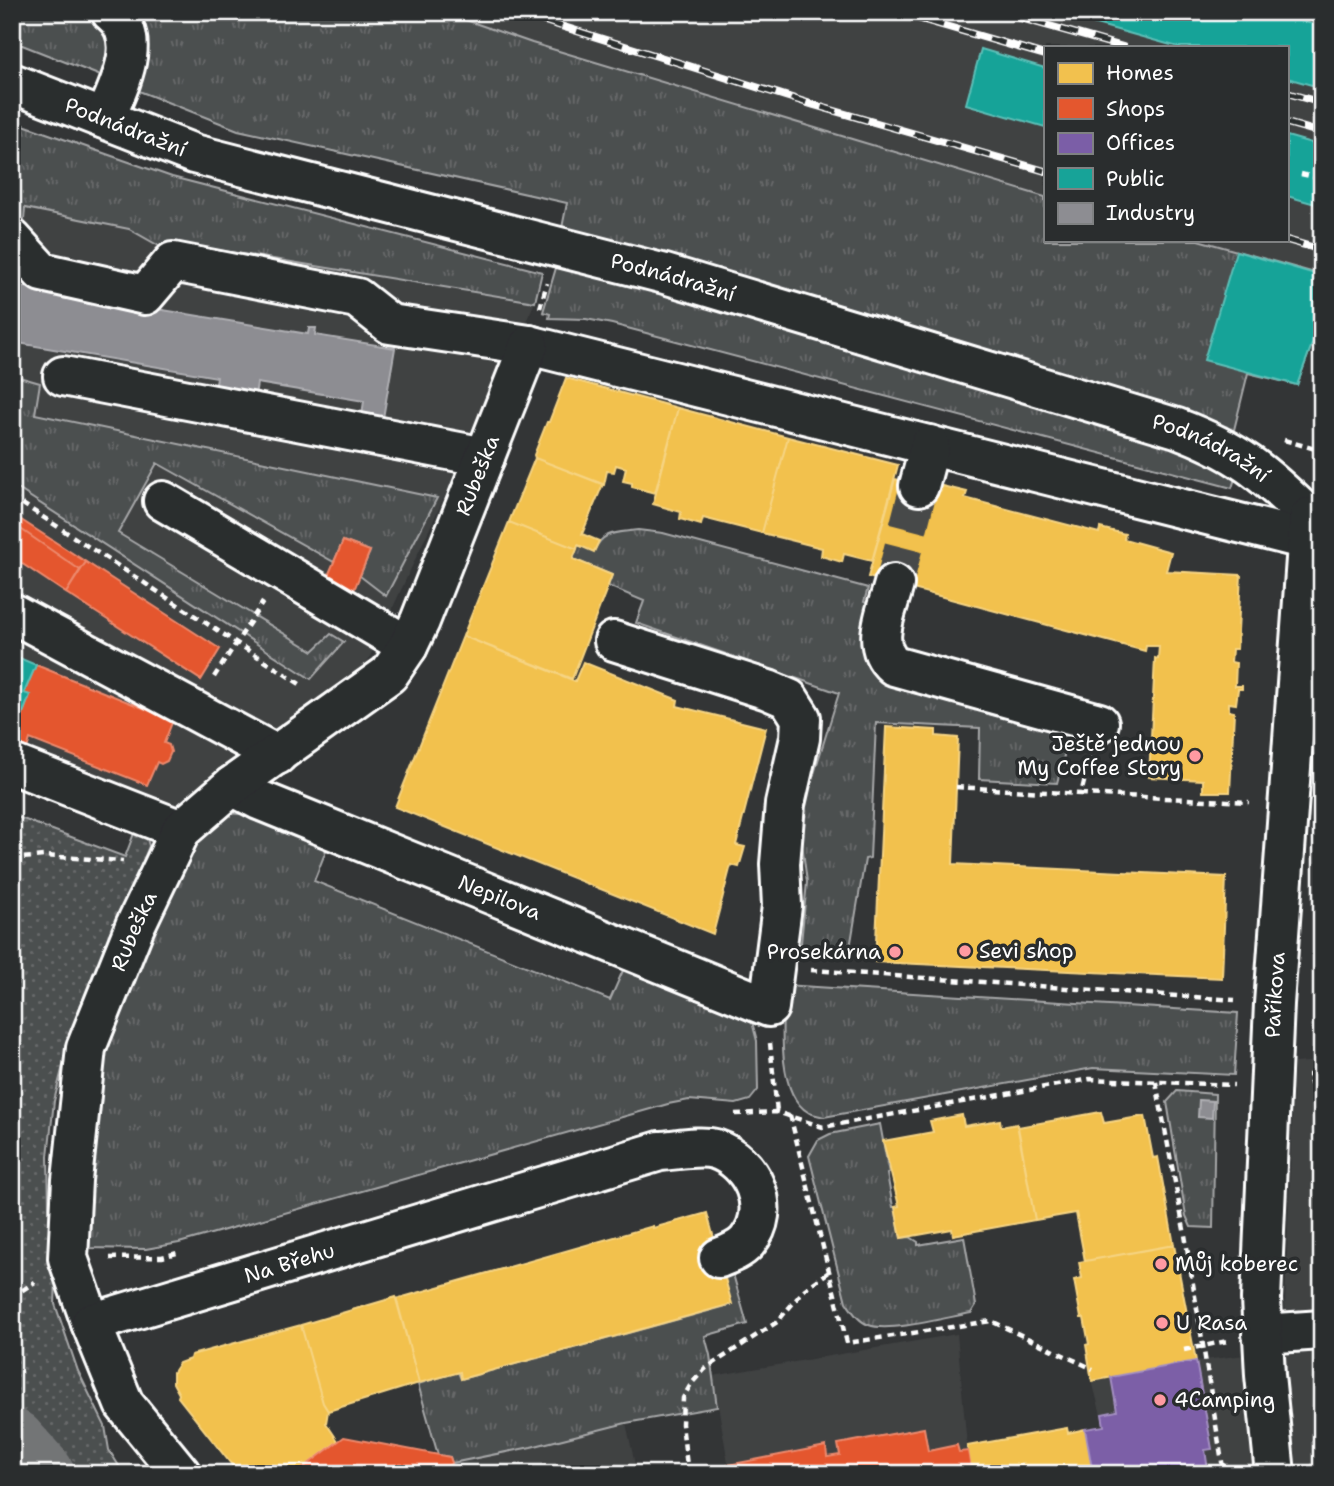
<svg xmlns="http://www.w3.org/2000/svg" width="1334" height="1486" font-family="'Shantell Sans',sans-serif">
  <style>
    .built { fill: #404243 }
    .grass { fill: url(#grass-tufts); stroke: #a6a7a8; stroke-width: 2 }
    .park { fill: url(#park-dots); stroke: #a6a7a8; stroke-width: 2 }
    .homes { fill: #f2c14e; stroke: #f6d483; stroke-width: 2 }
    .shops { fill: #e4572e; stroke: #ec896d; stroke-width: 2 }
    .offices { fill: #7b5ea7; stroke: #a38ec1; stroke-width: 2 }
    .public { fill: #17a398; stroke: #5dbfb7; stroke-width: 2 }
    .industry { fill: #8d8d92; stroke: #afafb3; stroke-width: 2 }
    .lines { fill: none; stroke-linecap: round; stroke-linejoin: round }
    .river { stroke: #737576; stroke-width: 68 }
    .minor-tunnel { stroke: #47494a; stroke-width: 38; stroke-dasharray: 38 19; stroke-linecap: butt }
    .minor-casing { stroke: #fff; stroke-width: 44 }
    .path { stroke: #fff; stroke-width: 4.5; stroke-dasharray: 7 5; stroke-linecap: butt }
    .minor { stroke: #2a2d2e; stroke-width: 38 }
    .rail-casing { stroke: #fff; stroke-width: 8 }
    .rail { stroke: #2a2d2e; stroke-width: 5; stroke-dasharray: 16; stroke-linecap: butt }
    .poi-dot { fill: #ff9aa2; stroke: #2a2d2e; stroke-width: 2.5 }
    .labels { text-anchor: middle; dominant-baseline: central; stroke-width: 7; stroke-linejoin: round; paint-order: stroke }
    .street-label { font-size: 21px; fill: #fff; stroke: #2a2d2e }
    .poi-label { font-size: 21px; fill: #fff; stroke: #2a2d2e; text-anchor: start }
  </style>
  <defs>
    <pattern id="grass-tufts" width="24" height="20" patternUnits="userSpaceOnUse" patternTransform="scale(1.75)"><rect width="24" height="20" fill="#4c4f50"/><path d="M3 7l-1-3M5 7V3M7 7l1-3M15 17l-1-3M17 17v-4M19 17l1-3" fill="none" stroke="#67696a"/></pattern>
    <pattern id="park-dots" width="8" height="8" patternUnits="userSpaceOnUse" patternTransform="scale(1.75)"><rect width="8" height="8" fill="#4c4f50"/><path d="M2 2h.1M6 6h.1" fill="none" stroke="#67696a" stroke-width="1.8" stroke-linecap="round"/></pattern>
  </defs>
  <rect width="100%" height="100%" fill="#333536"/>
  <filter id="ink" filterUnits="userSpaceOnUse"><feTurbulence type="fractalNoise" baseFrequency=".0143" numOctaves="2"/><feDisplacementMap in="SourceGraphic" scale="14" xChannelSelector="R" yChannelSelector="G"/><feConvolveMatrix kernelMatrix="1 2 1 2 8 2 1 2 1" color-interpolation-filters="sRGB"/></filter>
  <g filter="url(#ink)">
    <path class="built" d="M 443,12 L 1322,12 L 1322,274 L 1199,240 L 1287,240 L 1287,47 L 1045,47 L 1045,196 L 532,43 Z
      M 25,208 L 129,229 L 161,247 L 200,247 L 535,302 L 367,663 L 161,837 L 12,776 L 12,218 L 24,220 Z
      M 1322,1061 L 1322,1474 L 1093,1474 L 1104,1426 L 1092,1381 L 1196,1361 L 1287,1350 L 1285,1304 L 1294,1063 Z
      M 957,1334 L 967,1446 L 972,1474 L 730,1474 L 713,1376 Z
      M 626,1423 L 637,1474 L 295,1474 L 344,1437 L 450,1457 L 452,1463 Z"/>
    <path class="grass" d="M 12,12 L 443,12 L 532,43 L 1045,197 L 1045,240 L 1198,240 L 1322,275 L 1322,317 L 1297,385 L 1248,373 L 1232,438 L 562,228 L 567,203 L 238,130 L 12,41 Z
      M 12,121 L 172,177 L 542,272 L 535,302 L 200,247 L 161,247 L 129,229 L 25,208 L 24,220 L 12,218 Z
      M 558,261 L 1171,440 L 1238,469 L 1232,488 L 612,324 L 586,319 L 549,318 L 550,314 L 543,312 Z
      M 12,375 L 40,383 L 35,414 L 437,498 L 386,596 L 360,576 L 370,551 L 343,541 L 334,562 L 157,463 L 118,533 L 313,651 L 331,634 L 344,642 L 311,679 L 12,485 Z
      M 638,530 L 663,533 L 868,588 L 864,602 L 872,605 C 864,639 850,657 884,679 L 1070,732 L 1057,783 L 979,779 L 980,728 L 876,723 L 870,858 L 865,859 L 849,954 L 800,953 L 807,882 L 802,843 L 791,836 L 804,806 L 839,693 L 636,623 L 644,601 L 608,586 L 612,575 L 573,559 L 578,545 L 594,551 C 603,530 618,533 638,530 Z
      M 226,813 L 254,815 L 329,843 L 314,881 L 610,1000 L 624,968 L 740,1009 L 752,1022 L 757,1041 L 758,1090 L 750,1100 L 736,1104 L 689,1100 L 668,1104 L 179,1243 L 146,1249 L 88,1248 L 96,1092 L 106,1054 L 176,874 L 196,841 Z
      M 784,985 L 1238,1013 L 1234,1075 L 1093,1068 L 824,1117 C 819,1115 812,1115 808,1112 C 775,1093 783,1017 784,985 Z
      M 1177,1091 L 1215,1094 L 1213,1228 L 1191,1227 L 1186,1216 L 1167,1102 Z
      M 880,1124 L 889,1173 L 887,1174 L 893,1207 L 895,1207 L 901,1238 L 910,1237 L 918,1242 L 918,1245 L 964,1237 L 976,1305 L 971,1313 C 948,1317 889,1333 869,1325 C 858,1321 853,1312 846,1302 L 809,1156 L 818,1140 L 830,1134 Z
      M 733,1274 L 747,1324 L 705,1336 L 710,1355 L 717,1407 L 626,1423 L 531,1447 L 452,1463 L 450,1457 L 438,1455 L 418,1384 L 458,1372 L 461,1379 L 730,1305 L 723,1278 Z"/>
    <path class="park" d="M 12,815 L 125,857 L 136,828 L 146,835 L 149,846 L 67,1050 L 54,1101 L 48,1156 L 49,1207 L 57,1254 L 55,1304 L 78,1371 L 105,1426 L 109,1450 L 124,1474 L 12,1474 Z"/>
    <path class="homes" d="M 566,378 L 678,408 L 655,493 L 632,487 L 632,483 L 623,481 L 626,468 L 616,465 L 614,472 L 607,471 L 604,485 L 535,458 L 534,455 L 547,422 L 549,422 Z
      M 678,408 L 788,437 L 762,533 L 703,518 L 701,525 L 680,519 L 681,512 L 653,504 Z
      M 788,437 L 898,465 L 872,561 L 844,554 L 842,562 L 821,556 L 822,548 L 762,533 Z
      M 535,458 L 603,484 L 582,534 L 599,541 L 594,552 L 578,545 L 577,549 L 509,522 Z
      M 895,479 L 941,491 L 942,486 L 967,492 L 965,498 L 1099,533 L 1100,528 L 1125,534 L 1124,539 L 1171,552 L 1166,571 L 1241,575 L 1237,649 L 1232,649 L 1231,662 L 1236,663 L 1235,686 L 1242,686 L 1242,689 L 1238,689 L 1236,704 L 1229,703 L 1229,711 L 1234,712 L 1230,792 L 1203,792 L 1203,780 L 1149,777 L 1155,658 L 1158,659 L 1159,646 L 1146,646 L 1145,651 L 868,577 Z
      M 509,522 L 577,549 L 573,559 L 612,575 L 572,679 L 463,636 Z
      M 463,636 L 575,681 L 583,662 L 678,700 L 677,706 L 766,728 L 736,845 L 745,847 L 739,867 L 731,865 L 713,934 L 395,807 Z
      M 886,727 L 936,730 L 936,736 L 958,738 L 953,864 L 1226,877 L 1222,978 L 875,962 Z
      M 1101,1112 L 1104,1123 L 1145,1116 L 1153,1158 L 1158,1157 L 1174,1245 L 1085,1261 L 1076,1213 L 1035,1220 L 1018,1127 Z
      M 962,1115 L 964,1126 L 1000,1120 L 1001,1127 L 1017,1124 L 1035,1220 L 953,1235 L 952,1229 L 901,1238 L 895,1207 L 899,1206 L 883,1141 L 933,1132 L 930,1121 Z
      M 707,1213 L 732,1304 L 461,1379 L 460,1372 L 419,1383 L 396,1299 L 653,1226 L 653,1228 Z
      M 1174,1245 L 1196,1361 L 1092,1381 L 1086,1345 L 1089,1344 L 1084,1318 L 1081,1318 L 1074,1280 L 1082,1278 L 1079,1262 Z
      M 396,1297 L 419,1383 L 328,1411 L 323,1403 L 301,1325 Z
      M 301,1325 L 323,1403 L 328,1411 L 326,1423 L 338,1441 L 295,1474 L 239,1474 L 178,1397 L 179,1394 L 173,1383 L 173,1372 L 179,1363 L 190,1359 L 191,1355 Z
      M 1067,1428 L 1068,1433 L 1085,1429 L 1093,1474 L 972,1474 L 967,1446 Z"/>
    <path class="shops" d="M 12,514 L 86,562 L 80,570 L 12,523 Z
      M 12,523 L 80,570 L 66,593 L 12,557 Z
      M 343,541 L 370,551 L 354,590 L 327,578 Z
      M 86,562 L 220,649 L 201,680 L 66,593 Z
      M 36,665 L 173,720 L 164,743 L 169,745 L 171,752 L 167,761 L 161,764 L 157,762 L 147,785 L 30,739 L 27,749 L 12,743 L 30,695 L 24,693 Z
      M 924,1428 L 928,1451 L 957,1445 L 959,1452 L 968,1451 L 972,1474 L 730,1474 L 728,1465 L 826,1446 L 827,1457 L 840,1455 L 838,1444 Z
      M 344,1437 L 450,1457 L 452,1463 L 438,1474 L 295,1474 Z"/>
    <path class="offices" d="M 1196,1361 L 1212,1449 L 1205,1450 L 1208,1470 L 1190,1474 L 1093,1474 L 1085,1429 L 1104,1426 L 1102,1414 L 1117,1411 L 1111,1377 Z"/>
    <path class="public" d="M 1053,12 L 1272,12 L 1322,27 L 1322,88 L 1287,78 L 1287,47 L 1178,47 Z
      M 981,49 L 1045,68 L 1045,127 L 966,104 Z
      M 1287,136 L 1322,146 L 1322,206 L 1287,196 Z
      M 1236,251 L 1322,276 L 1322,317 L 1297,385 L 1204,360 Z
      M 12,655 L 36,665 L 24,693 L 30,695 L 15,733 L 12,732 Z"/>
    <path class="industry" d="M 12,285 L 308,334 L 309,328 L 316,328 L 315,335 L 395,348 L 383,418 L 362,415 L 364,401 L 257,383 L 254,402 L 214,395 L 217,377 L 12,342 Z
      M 1199,1100 L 1213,1101 L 1212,1118 L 1198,1117 Z"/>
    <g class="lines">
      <path class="river" d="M 12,1443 L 40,1474"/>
      <path class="minor-tunnel" d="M 894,584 L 919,486"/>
      <g class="minor-casing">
        <g id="minor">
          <path id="s1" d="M 12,83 L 194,154 L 665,274 L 1177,428 C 1238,451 1263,472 1309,517"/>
          <path d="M 105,119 C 117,88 146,39 111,12"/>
          <path d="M 12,239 L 42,272 L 145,295 L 173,262 L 357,298 L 390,324 L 529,345 L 1307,540"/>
          <path d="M 63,376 L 485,457"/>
          <path d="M 919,486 L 930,445"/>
          <path d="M 163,501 L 408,646"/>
          <path d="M 894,584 C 887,612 869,644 894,666 L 1099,723"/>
          <path d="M 12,613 L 277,755"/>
          <path d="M 12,764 L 181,830"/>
          <path id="s2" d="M 232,786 L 259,800 L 769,1007 L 782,906 L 780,864 L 785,804 L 800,738 L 801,718 L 789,699 L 768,690 L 614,641"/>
          <path id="s3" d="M 91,1323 L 68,1258 L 72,1180 L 86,1048 L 135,926 L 181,830 L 232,786 L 389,674 L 408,646 L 420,621 L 529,345"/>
          <path d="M 1262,1334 L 1322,1330"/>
          <path id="s4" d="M 181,1474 L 124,1404 L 91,1323 L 660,1151 C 676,1150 699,1145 715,1149 C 752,1161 775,1209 747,1242 C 740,1250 729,1254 719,1258"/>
          <path id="s5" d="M 1275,1474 L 1265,1375 L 1261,1299 L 1274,1004 L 1309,517"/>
        </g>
      </g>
      <path class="path" d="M 1301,174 L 1322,179
        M 540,308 L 547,283
        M 1284,440 L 1322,451
        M 1318,474 L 1322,459
        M 12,497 L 303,686
        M 214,677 L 263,602
        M 1090,758 L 1081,794 L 1249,802
        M 956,787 L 1081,794
        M 12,859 L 43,856 L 123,861
        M 811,970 L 1235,1000
        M 770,1043 L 777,1112
        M 1308,1075 L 1322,1075
        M 1309,1081 L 1322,1096
        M 1156,1082 L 1185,1235 L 1224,1474
        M 735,1114 L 777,1112 L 823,1127 L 1090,1079 L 1234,1085
        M 790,1115 L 847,1343 L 991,1321 L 1093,1369
        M 110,1258 L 162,1257 L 177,1253
        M 12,1297 L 35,1282
        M 1184,1350 L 1227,1341
        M 1312,1443 L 1322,1442
        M 688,1474 L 682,1424 L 683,1398 L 691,1384 L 705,1369 L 777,1322 L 805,1289 L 829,1272"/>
      <use href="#minor" class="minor"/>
      <g class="rail-casing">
        <path id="rail" d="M 516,12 L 814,105 L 1045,171
          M 897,12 L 1045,55
          M 1000,12 L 1123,47
          M 1311,12 L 1322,15
          M 1287,93 L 1322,103
          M 1287,123 L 1322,133
          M 1287,240 L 1322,250"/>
      </g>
      <use href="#rail" class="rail"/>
    </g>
  </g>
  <g class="poi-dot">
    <circle cx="1195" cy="756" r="7"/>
    <circle cx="965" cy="951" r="7"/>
    <circle cx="895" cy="952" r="7"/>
    <circle cx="1161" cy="1264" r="7"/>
    <circle cx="1162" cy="1323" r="7"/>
    <circle cx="1160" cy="1400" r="7"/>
  </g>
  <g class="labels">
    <g class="street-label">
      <text stroke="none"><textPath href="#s1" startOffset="122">Podnádražní</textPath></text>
      <text stroke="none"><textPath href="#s1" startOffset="690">Podnádražní</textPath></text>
      <text stroke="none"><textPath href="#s1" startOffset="1255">Podnádražní</textPath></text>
      <text stroke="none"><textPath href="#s3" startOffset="996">Rubeška</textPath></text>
      <text stroke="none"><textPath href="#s2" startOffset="290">Nepilova</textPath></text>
      <text stroke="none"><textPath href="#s3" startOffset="406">Rubeška</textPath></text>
      <text stroke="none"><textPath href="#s5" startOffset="480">Paříkova</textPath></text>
      <text stroke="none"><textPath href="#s4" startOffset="385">Na Břehu</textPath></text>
    </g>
    <g class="poi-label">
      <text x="1181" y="744" text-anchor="end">Ještě jednou<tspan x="1181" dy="24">My Coffee Story</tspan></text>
      <text x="979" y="951">Sevi shop</text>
      <text x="881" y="952" text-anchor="end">Prosekárna</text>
      <text x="1175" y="1264">Můj koberec</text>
      <text x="1176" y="1323">U Rasa</text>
      <text x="1174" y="1400">4Camping</text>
    </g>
  </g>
  <rect width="1334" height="1486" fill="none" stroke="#2a2d2e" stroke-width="42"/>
  <rect x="21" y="21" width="1292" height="1444" fill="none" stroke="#fff" stroke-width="2.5" filter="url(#ink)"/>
  <rect x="1044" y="46" width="245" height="196" fill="#2a2d2e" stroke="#7f8182" stroke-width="2"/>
  <rect x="1058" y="63" width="35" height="21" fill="#f2c14e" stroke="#7f8182" stroke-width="2"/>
  <text x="1106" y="80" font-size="21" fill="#ffffff">Homes</text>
  <rect x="1058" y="98" width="35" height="21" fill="#e4572e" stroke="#7f8182" stroke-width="2"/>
  <text x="1106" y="116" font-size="21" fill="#ffffff">Shops</text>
  <rect x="1058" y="133" width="35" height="21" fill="#7b5ea7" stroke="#7f8182" stroke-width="2"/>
  <text x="1106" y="150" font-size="21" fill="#ffffff">Offices</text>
  <rect x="1058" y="168" width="35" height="21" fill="#17a398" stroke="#7f8182" stroke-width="2"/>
  <text x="1106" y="186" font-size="21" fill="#ffffff">Public</text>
  <rect x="1058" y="203" width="35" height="21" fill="#8d8d92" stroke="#7f8182" stroke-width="2"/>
  <text x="1106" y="220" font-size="21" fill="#ffffff">Industry</text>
</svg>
